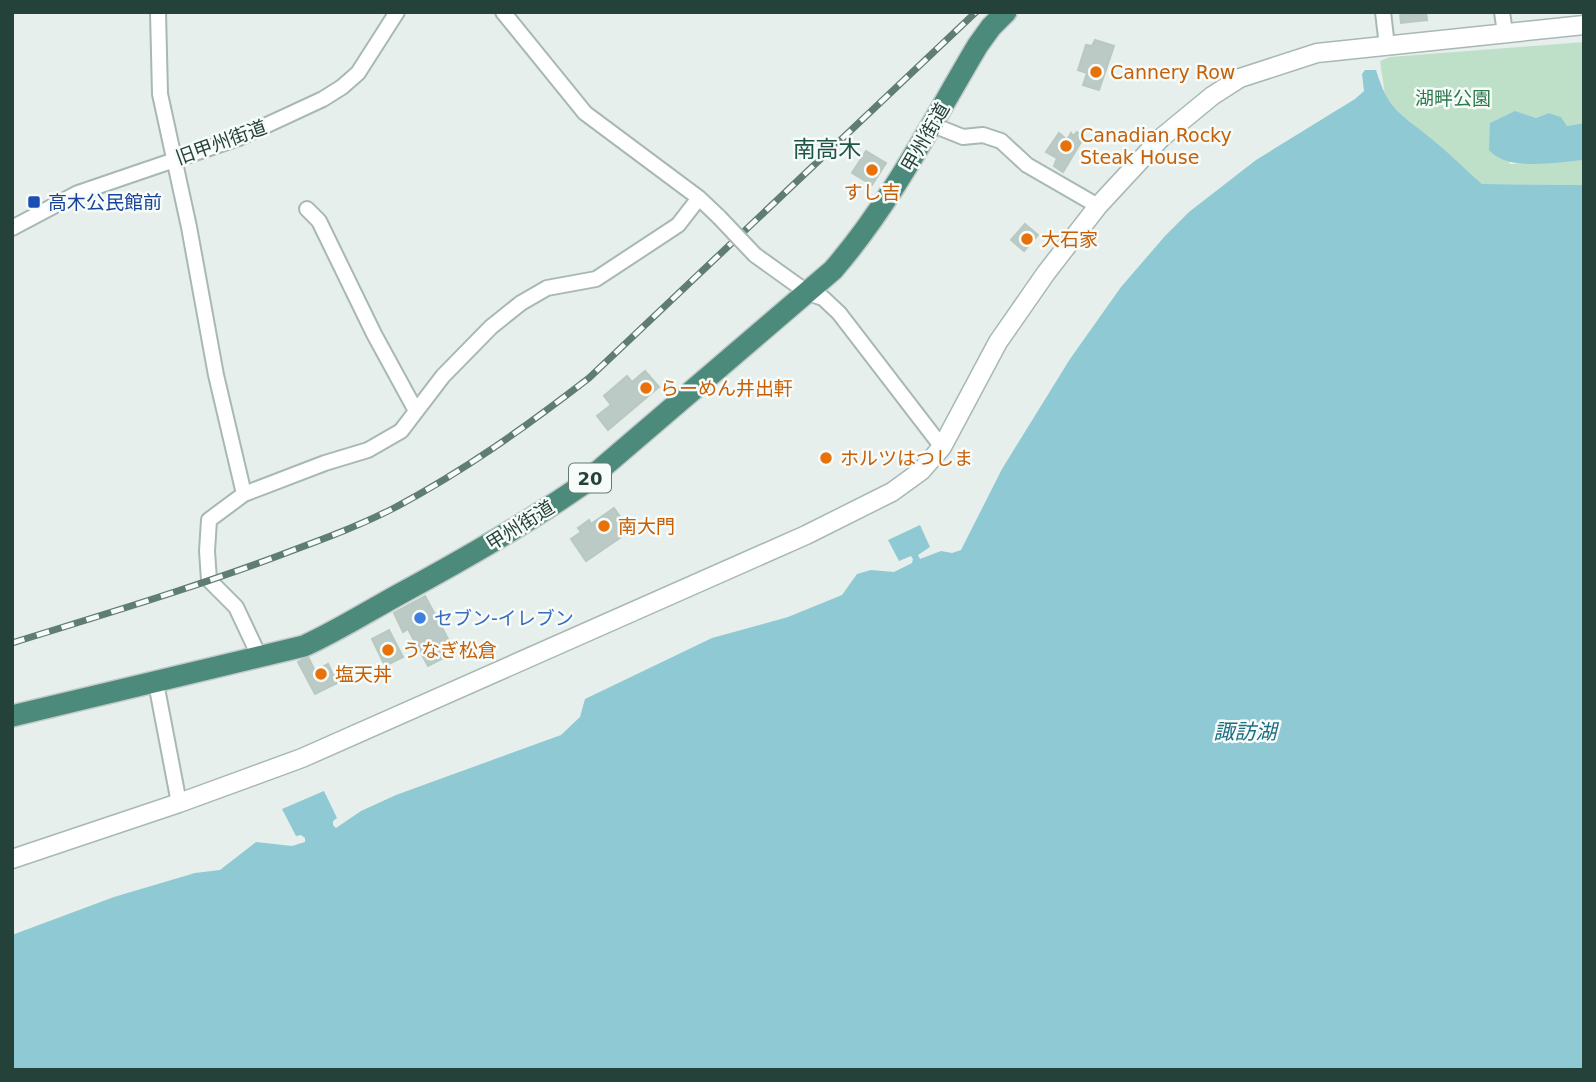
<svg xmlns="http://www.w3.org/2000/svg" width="1596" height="1082" font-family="'DejaVu Sans','Noto Sans JP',sans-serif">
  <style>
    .green { fill: #bfe0c8 }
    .water { fill: #8ec9d4 }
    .building { fill: #bbcac4; stroke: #b8c9c2; stroke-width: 2 }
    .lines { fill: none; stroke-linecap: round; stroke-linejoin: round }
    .minor-casing { stroke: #a8b8b2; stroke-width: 18 }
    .tertiary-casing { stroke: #a8b8b2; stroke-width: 21 }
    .trunk-casing { stroke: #c2cac8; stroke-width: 24 }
    .minor { stroke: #fff; stroke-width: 14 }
    .tertiary { stroke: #fff; stroke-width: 18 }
    .trunk { stroke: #4c8a7c; stroke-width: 21 }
    .rail-casing { stroke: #5f7d75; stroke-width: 7 }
    .rail { stroke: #f7fbf9; stroke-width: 4.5; stroke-dasharray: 13; stroke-linecap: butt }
    .minor-bridge-casing { stroke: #a8b8b2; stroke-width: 18; stroke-linecap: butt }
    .minor-bridge { stroke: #fff; stroke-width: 14 }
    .food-dot { fill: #e8710a; stroke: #f7fbf9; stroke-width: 2.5 }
    .transit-dot { fill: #1a4fb4; stroke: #f7fbf9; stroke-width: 2.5 }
    .shop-dot { fill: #3f7fe0; stroke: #f7fbf9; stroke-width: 2.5 }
    .labels { text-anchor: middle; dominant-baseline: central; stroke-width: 5; stroke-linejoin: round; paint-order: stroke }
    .shield { fill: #f7fbf9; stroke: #637a73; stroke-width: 2 }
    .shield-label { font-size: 18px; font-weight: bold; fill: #24423a }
    .food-label { font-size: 19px; fill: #c56008; stroke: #f7fbf9; text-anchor: start }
    .park-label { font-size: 19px; fill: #2d7a4b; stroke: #f7fbf9 }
    .street-label { font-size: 19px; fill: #24423a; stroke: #f7fbf9 }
    .transit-label { font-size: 19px; fill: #164399; stroke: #f7fbf9; text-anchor: start }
    .shop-label { font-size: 19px; fill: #366cbe; stroke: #f7fbf9; text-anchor: start }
    .water-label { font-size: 21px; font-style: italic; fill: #1c6f80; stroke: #f7fbf9 }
    .quarter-label { font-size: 23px; fill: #1f5548; stroke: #f7fbf9 }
  </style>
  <rect width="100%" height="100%" fill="#e6efeb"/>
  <path class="green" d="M 1584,42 L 1584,123 L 1567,126 L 1561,117 L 1549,113 L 1536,118 L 1515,112 L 1491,123 L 1510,164 L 1584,160 L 1584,185 L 1482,184 L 1433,140 L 1397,114 L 1385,95 L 1380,61 L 1390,57 Z"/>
  <path class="water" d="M 1365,70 L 1376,70 C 1389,113 1402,114 1433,140 C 1450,154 1466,170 1482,184 L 1584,185 L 1584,1070 L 12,1070 L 12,935 L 114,897 L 195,873 L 220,870 L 256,842 L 292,846 L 305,842 L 305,838 L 301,835 L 296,836 L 282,809 L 324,791 L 337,818 L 333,821 L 333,825 L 336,828 L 361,811 L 396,795 L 561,735 L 580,717 L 585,699 L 712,638 L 788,617 L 842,595 L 857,574 L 871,570 L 894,572 L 912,563 L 913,559 L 911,556 L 899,561 L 888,540 L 920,525 L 930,547 L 918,555 L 920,559 L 941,551 L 952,553 L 961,550 L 1002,469 L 1070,359 L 1121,287 L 1165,236 L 1189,212 L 1256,160 L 1355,99 L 1364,91 L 1362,74 Z
    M 1515,111 L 1536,118 L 1549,113 L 1561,117 L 1567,126 L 1584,123 L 1584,160 C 1557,162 1507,172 1489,150 L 1490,123 Z"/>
  <path class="building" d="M 1400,12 L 1426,12 L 1427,20 L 1401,23 Z
    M 1095,40 L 1114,46 L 1099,90 L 1083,85 L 1087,73 L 1078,70 L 1086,45 L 1092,46 Z
    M 1077,132 L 1084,137 L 1063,172 L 1054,166 L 1057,158 L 1046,152 L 1059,133 L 1067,140 L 1071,133 L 1073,136 Z
    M 866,151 L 886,163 L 872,185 L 852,173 Z
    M 1025,224 L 1038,235 L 1024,251 L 1011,240 Z
    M 645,371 L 659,387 L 608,430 L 597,416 L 611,405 L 604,396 L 627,376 L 632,382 Z
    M 614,508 L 630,531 L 586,561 L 571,539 L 581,532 L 578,528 L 589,520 L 591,524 Z
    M 425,596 L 455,652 L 428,666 L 408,629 L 403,632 L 394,613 Z
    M 389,630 L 403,657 L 385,666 L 372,639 Z
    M 308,657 L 315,671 L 328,664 L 337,683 L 315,694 L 298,662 Z"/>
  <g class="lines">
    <g class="minor-casing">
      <path id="minor" d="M 158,12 L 160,94 L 189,227 L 216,375 L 244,494
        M 503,12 L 585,113 L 699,198 L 719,217
        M 1383,12 L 1387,46
        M 1502,12 L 1505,33
        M 933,125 L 963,137 L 983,135 L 1001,141 L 1027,165 L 1098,206
        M 307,209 L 319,221 L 374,334 L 416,411
        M 12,228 L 78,193 L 239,138 L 323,99 L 342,87 L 358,73 L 397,12
        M 755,255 L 808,293 L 823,298 L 839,313 L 942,447
        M 260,658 L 236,607 L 209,580 L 207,551 L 209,520 L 244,494 L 325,463 L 368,450 L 401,431 L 443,376 L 491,327 L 521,303 L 547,288 L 596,279 L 678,225 L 699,198
        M 156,683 L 179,803"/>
    </g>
    <g class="tertiary-casing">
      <path id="tertiary" d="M 12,859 L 179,803 L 302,758 L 806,535 L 892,492 L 921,471 L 942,447 L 998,342 L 1046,273 L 1098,206 L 1161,138 L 1212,96 L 1240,78 L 1317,53 L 1584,25"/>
    </g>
    <g class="trunk-casing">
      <path id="trunk" d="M 12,716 L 304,646 C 337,631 367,612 398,595 C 461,561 523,526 582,485 L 833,270 C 892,202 932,122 978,45 L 991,27 L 1006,12"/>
    </g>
    <use href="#minor" class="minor"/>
    <use href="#tertiary" class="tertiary"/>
    <use href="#trunk" class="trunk"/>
    <g class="rail-casing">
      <path id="rail" d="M 12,643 C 105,614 200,586 291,551 C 326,538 361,525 394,508 C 464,471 527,426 589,378 L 976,12"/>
    </g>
    <use href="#rail" class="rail"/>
    <g class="minor-bridge-casing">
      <path id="minor-bridge" d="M 719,217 L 755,255"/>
    </g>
    <use href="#minor-bridge" class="minor-bridge"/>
  </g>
  <g class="food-dot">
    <circle cx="1096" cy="72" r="7"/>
    <circle cx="1066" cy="146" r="7"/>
    <circle cx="872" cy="170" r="7"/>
    <circle cx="1027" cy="239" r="7"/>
    <circle cx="646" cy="388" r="7"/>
    <circle cx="826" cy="458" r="7"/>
    <circle cx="604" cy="526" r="7"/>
    <circle cx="388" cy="650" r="7"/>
    <circle cx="321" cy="674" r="7"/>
  </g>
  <rect class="transit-dot" x="27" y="195" width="14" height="14" rx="3.5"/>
  <circle class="shop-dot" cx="420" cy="618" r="7"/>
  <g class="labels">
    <rect class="shield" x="569" y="463.5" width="42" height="29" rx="5"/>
    <g class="shield-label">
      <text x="590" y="478">20</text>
    </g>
    <g class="food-label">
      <text x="1110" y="72">Cannery Row</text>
      <text x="1080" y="135">Canadian Rocky<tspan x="1080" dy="22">Steak House</tspan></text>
      <text x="872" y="192" text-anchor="middle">すし吉</text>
      <text x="1041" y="239">大石家</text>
      <text x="660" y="388">らーめん井出軒</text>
      <text x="840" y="458">ホルツはつしま</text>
      <text x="618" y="526">南大門</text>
      <text x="402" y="650">うなぎ松倉</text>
      <text x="335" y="674">塩天丼</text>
    </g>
    <g class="park-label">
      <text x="1453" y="98">湖畔公園</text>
    </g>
    <g class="street-label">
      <text transform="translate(925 137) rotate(-60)">甲州街道</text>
      <text transform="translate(221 142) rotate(-20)">旧甲州街道</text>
      <text transform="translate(520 525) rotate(-32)">甲州街道</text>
    </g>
    <g class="transit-label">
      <text x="48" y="202">高木公民館前</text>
    </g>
    <g class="shop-label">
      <text x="434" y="618">セブン-イレブン</text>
    </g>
    <g class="water-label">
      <text x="1245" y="732">諏訪湖</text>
    </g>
    <g class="quarter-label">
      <text x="827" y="149">南高木</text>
    </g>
  </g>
  <rect width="1596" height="1082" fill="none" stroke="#24423a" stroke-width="28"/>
</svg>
